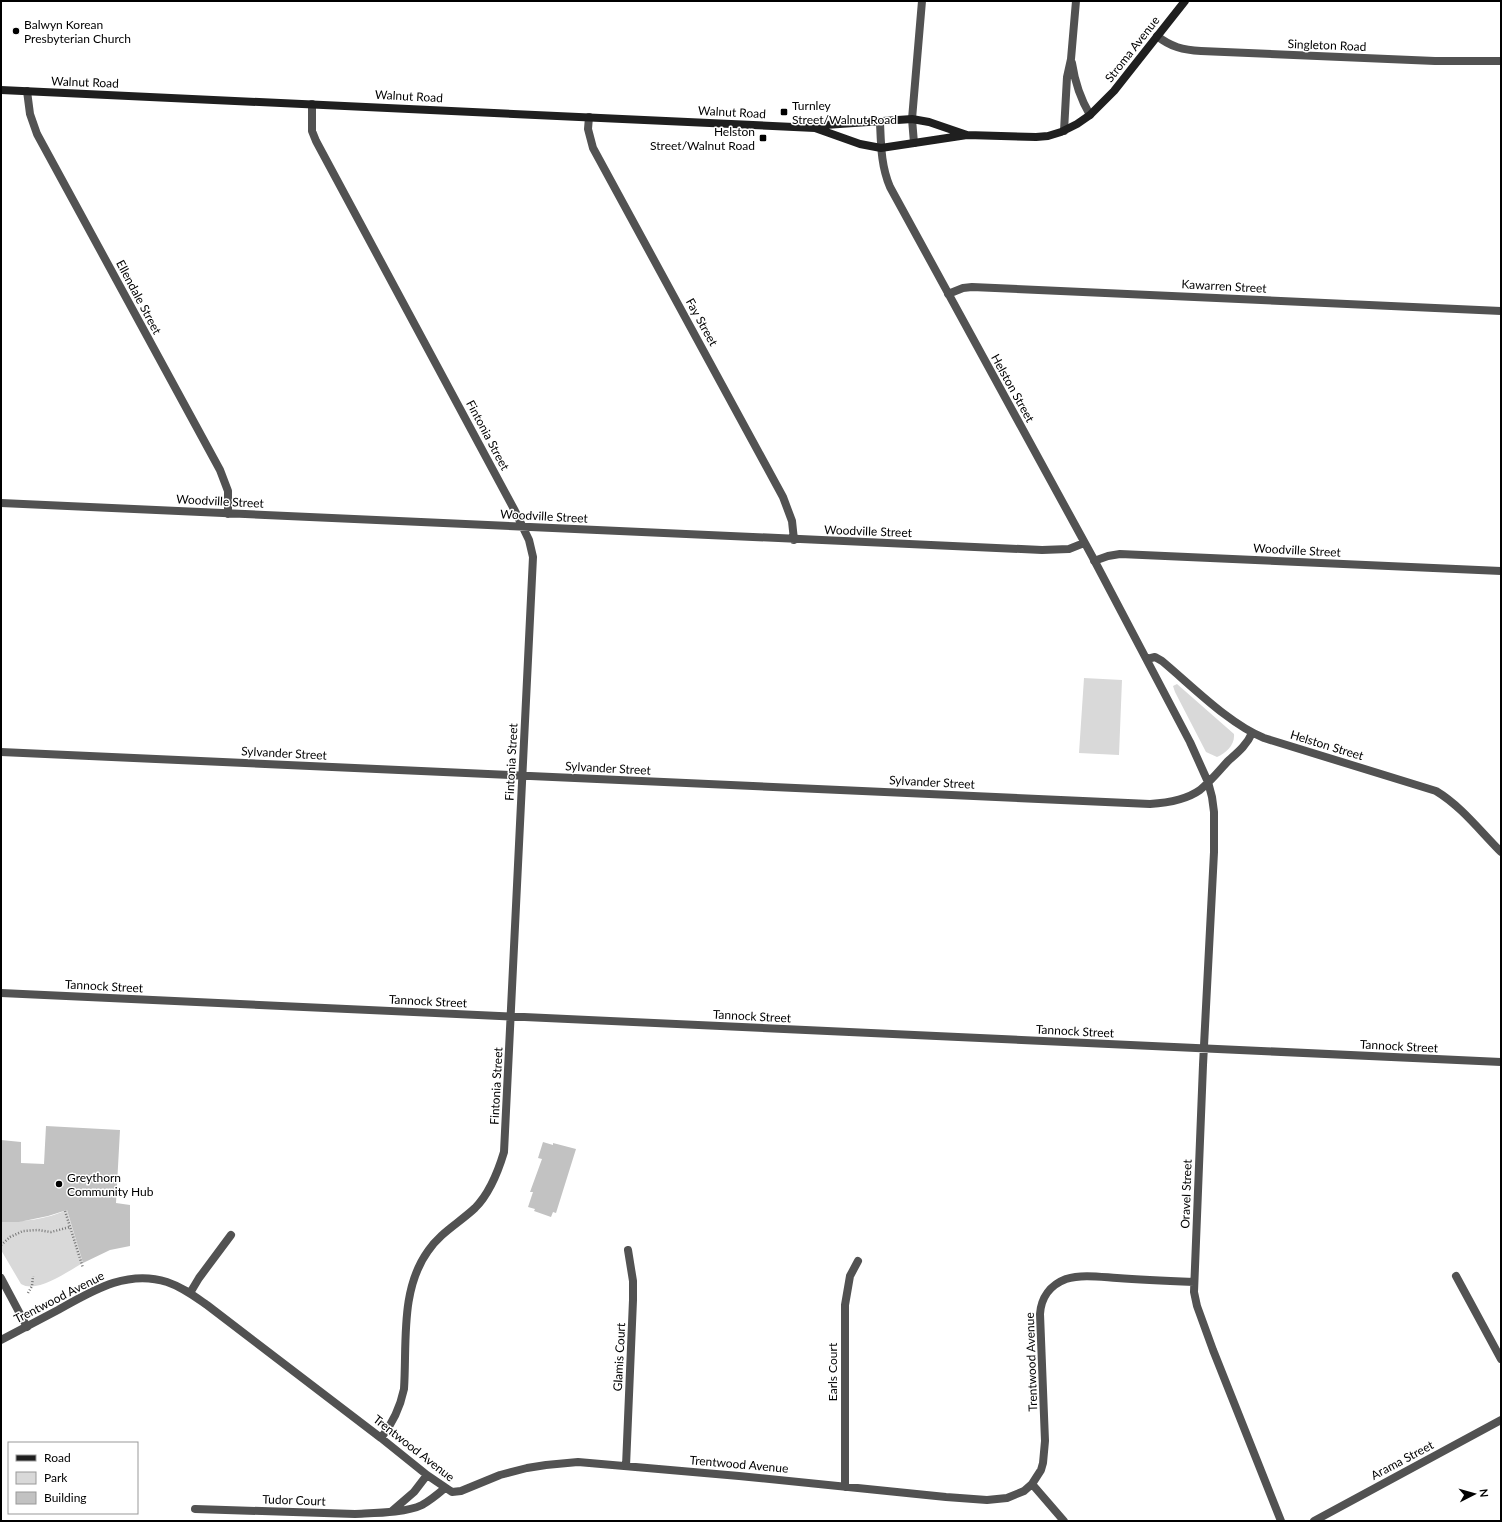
<svg xmlns="http://www.w3.org/2000/svg" width="1502" height="1522" font-family="Lato,sans-serif">
  <style>
    .green { fill: #d9d9d9 }
    .building { fill: #c2c2c2 }
    .lines { fill: none; stroke-linecap: round; stroke-linejoin: round }
    .path { stroke: #747474; stroke-width: 2.5; stroke-dasharray: 1 2; stroke-linecap: butt }
    .lane { stroke: #525252; stroke-width: 8 }
    .street { stroke: #525252; stroke-width: 8 }
    .secondary { stroke: #1f1f1f; stroke-width: 8 }
    .poi-dot { fill: #000; stroke: #fff; stroke-width: 1.5 }
    .labels { text-anchor: middle; dominant-baseline: central; stroke-width: 3; stroke-linejoin: round; paint-order: stroke }
    .poi-label { font-size: 12px; fill: #000; stroke: #fff; text-anchor: start }
    .street-label { font-size: 12px; fill: #000; stroke: #fff }
  </style>
  <rect width="100%" height="100%" fill="#fff"/>
  <path class="green" d="M 1084,678 L 1122,680 L 1119,755 L 1079,753 Z
    M 1177,684 L 1234,734 C 1235,745 1226,753 1217,757 L 1206,752 L 1175,692 L 1173,686 Z
    M 67,1210 L 83,1263 C 68,1271 37,1294 21,1284 L 1,1250 L 1,1222 C 23,1222 47,1219 67,1210 Z"/>
  <path class="building" d="M 46,1126 L 120,1130 L 116,1203 L 130,1205 L 130,1246 L 110,1250 L 83,1263 L 67,1210 L 48,1216 L 19,1222 L 1,1222 L 1,1140 L 21,1142 L 21,1163 L 44,1164 Z
    M 543,1142 L 553,1145 L 553,1143 L 576,1149 L 556,1213 L 553,1212 L 551,1217 L 534,1211 L 535,1209 L 528,1207 L 533,1192 L 530,1192 L 542,1159 L 538,1158 Z"/>
  <g class="lines">
    <path class="path" d="M 65,1211 L 83,1268
      M 1,1245 L 10,1237 L 23,1231 L 38,1230 L 51,1232 L 70,1227
      M 28,1293 L 32,1286 L 33,1276"/>
    <path class="lane" d="M 1,1278 L 27,1327"/>
    <path class="street" d="M 1157,36 C 1171,47 1183,50 1201,51 L 1435,61 L 1501,61
      M 1072,63 C 1075,83 1080,98 1090,115
      M 27,91 L 30,114 L 37,134 L 220,470 L 228,491 L 228,514
      M 312,104 L 312,131 L 316,141 L 515,511 L 529,540 L 533,557 L 504,1152 C 498,1172 490,1193 475,1208 C 459,1223 440,1233 428,1251 C 400,1290 407,1343 404,1389 C 400,1408 393,1423 381,1438
      M 589,117 L 588,129 L 593,148 L 783,497 L 792,521 L 794,540
      M 880,122 C 881,145 881,166 890,187 L 1092,556 L 1190,742 L 1208,782 L 1212,797 L 1214,812 L 1214,852 L 1203,1065 L 1194,1292 L 1197,1306 L 1213,1350 L 1281,1521
      M 1064,131 L 1067,77 L 1071,59 L 1076,1
      M 914,143 L 912,119 L 922,1
      M 948,294 L 963,288 L 972,287 L 1501,311
      M 1,503 L 1042,550 L 1069,549 L 1084,543
      M 1094,561 L 1108,556 L 1120,554 L 1501,571
      M 1147,659 L 1155,657 L 1162,661 C 1192,686 1229,724 1264,738 L 1436,791 C 1461,806 1480,831 1501,852
      M 1,752 L 1150,804 C 1166,803 1186,800 1200,790 C 1210,782 1219,771 1228,761 C 1237,753 1247,745 1252,733
      M 1,993 L 1501,1062
      M 1456,1276 L 1501,1359
      M 190,1293 L 199,1278 L 231,1235
      M 1,1340 C 20,1330 39,1320 58,1310 C 92,1291 127,1269 167,1282 C 182,1287 194,1296 207,1305 L 381,1438 L 427,1475 L 452,1492 L 461,1491 L 500,1475 L 527,1468 L 546,1465 L 578,1462 L 739,1476 L 946,1497 L 987,1500 L 1007,1498 L 1024,1491 L 1032,1484 L 1041,1470 L 1043,1463 L 1045,1441 L 1040,1314 C 1041,1298 1050,1285 1066,1279 C 1082,1274 1101,1277 1117,1278 C 1143,1280 1168,1281 1194,1282
      M 626,1466 L 633,1300 L 633,1281 L 628,1250
      M 1032,1484 L 1064,1521
      M 845,1487 L 845,1305 L 850,1276 L 858,1261
      M 195,1509 L 355,1514 C 373,1513 406,1513 422,1505 C 431,1500 438,1494 445,1488
      M 392,1511 L 414,1492 L 427,1475
      M 1314,1521 L 1501,1420"/>
    <path class="secondary" d="M 1,90 L 815,128 L 825,125 L 912,119 L 929,122 L 967,135
      M 815,128 L 860,144 L 881,148 L 967,135 L 1036,137 L 1048,136 L 1061,132 L 1077,124 L 1090,115 L 1114,91 L 1185,1"/>
  </g>
  <g class="poi-dot">
    <circle cx="16" cy="31" r="4"/>
    <rect x="780" y="108" width="8" height="8" rx="2"/>
    <rect x="759" y="134" width="8" height="8" rx="2"/>
    <circle cx="59" cy="1184" r="4"/>
  </g>
  <g class="labels">
    <g class="poi-label">
      <text x="24" y="24">Balwyn Korean<tspan x="24" dy="14">Presbyterian Church</tspan></text>
      <text x="792" y="105">Turnley<tspan x="792" dy="14">Street/Walnut Road</tspan></text>
      <text x="755" y="131" text-anchor="end">Helston<tspan x="755" dy="14">Street/Walnut Road</tspan></text>
      <text x="67" y="1177">Greythorn<tspan x="67" dy="14">Community Hub</tspan></text>
    </g>
    <g class="street-label">
      <text transform="translate(1327 45) rotate(2)">Singleton Road</text>
      <text transform="translate(1132 49) rotate(-52)">Stroma Avenue</text>
      <text transform="translate(85 82) rotate(2)">Walnut Road</text>
      <text transform="translate(409 96) rotate(3)">Walnut Road</text>
      <text transform="translate(732 112) rotate(3)">Walnut Road</text>
      <text transform="translate(1224 286) rotate(3)">Kawarren Street</text>
      <text transform="translate(139 297) rotate(62)">Ellendale Street</text>
      <text transform="translate(702 322) rotate(61)">Fay Street</text>
      <text transform="translate(1013 388) rotate(61)">Helston Street</text>
      <text transform="translate(488 435) rotate(62)">Fintonia Street</text>
      <text transform="translate(220 501) rotate(3)">Woodville Street</text>
      <text transform="translate(544 516) rotate(3)">Woodville Street</text>
      <text transform="translate(868 531) rotate(2)">Woodville Street</text>
      <text transform="translate(1297 550) rotate(3)">Woodville Street</text>
      <text transform="translate(1327 745) rotate(17)">Helston Street</text>
      <text transform="translate(284 753) rotate(3)">Sylvander Street</text>
      <text transform="translate(511 762) rotate(-87)">Fintonia Street</text>
      <text transform="translate(608 768) rotate(3)">Sylvander Street</text>
      <text transform="translate(932 782) rotate(3)">Sylvander Street</text>
      <text transform="translate(104 986) rotate(3)">Tannock Street</text>
      <text transform="translate(428 1001) rotate(3)">Tannock Street</text>
      <text transform="translate(752 1016) rotate(3)">Tannock Street</text>
      <text transform="translate(1075 1031) rotate(3)">Tannock Street</text>
      <text transform="translate(1399 1046) rotate(3)">Tannock Street</text>
      <text transform="translate(496 1086) rotate(-87)">Fintonia Street</text>
      <text transform="translate(1186 1194) rotate(-88)">Oravel Street</text>
      <text transform="translate(59 1297) rotate(-27)">Trentwood Avenue</text>
      <text transform="translate(619 1357) rotate(-87)">Glamis Court</text>
      <text transform="translate(1031 1362) rotate(-92)">Trentwood Avenue</text>
      <text transform="translate(832 1372) rotate(-90)">Earls Court</text>
      <text transform="translate(414 1448) rotate(38)">Trentwood Avenue</text>
      <text transform="translate(1402 1460) rotate(-28)">Arama Street</text>
      <text transform="translate(739 1464) rotate(5)">Trentwood Avenue</text>
      <text transform="translate(294 1500) rotate(2)">Tudor Court</text>
    </g>
  </g>
  <rect width="1502" height="1522" fill="none" stroke="#000000" stroke-width="4"/>
  <rect x="8" y="1442" width="130" height="72" fill="#ffffff" stroke="#999999"/>
  <rect x="16" y="1455" width="20" height="6" fill="#1f1f1f" stroke="#999999"/>
  <text x="44" y="1462" font-size="12" fill="#000000">Road</text>
  <rect x="16" y="1472" width="20" height="12" fill="#d9d9d9" stroke="#999999"/>
  <text x="44" y="1482" font-size="12" fill="#000000">Park</text>
  <rect x="16" y="1492" width="20" height="12" fill="#c2c2c2" stroke="#999999"/>
  <text x="44" y="1502" font-size="12" fill="#000000">Building</text>
  <g transform="translate(1474 1494) rotate(84)" stroke="#ffffff" stroke-width="3" paint-order="stroke">
  <path d="M0-3L7 15L0 10L-7 15Z" fill="#000000"/>
  <text y="-6" font-size="11" font-weight="bold" text-anchor="middle" fill="#000000">N</text>
  </g>
</svg>
